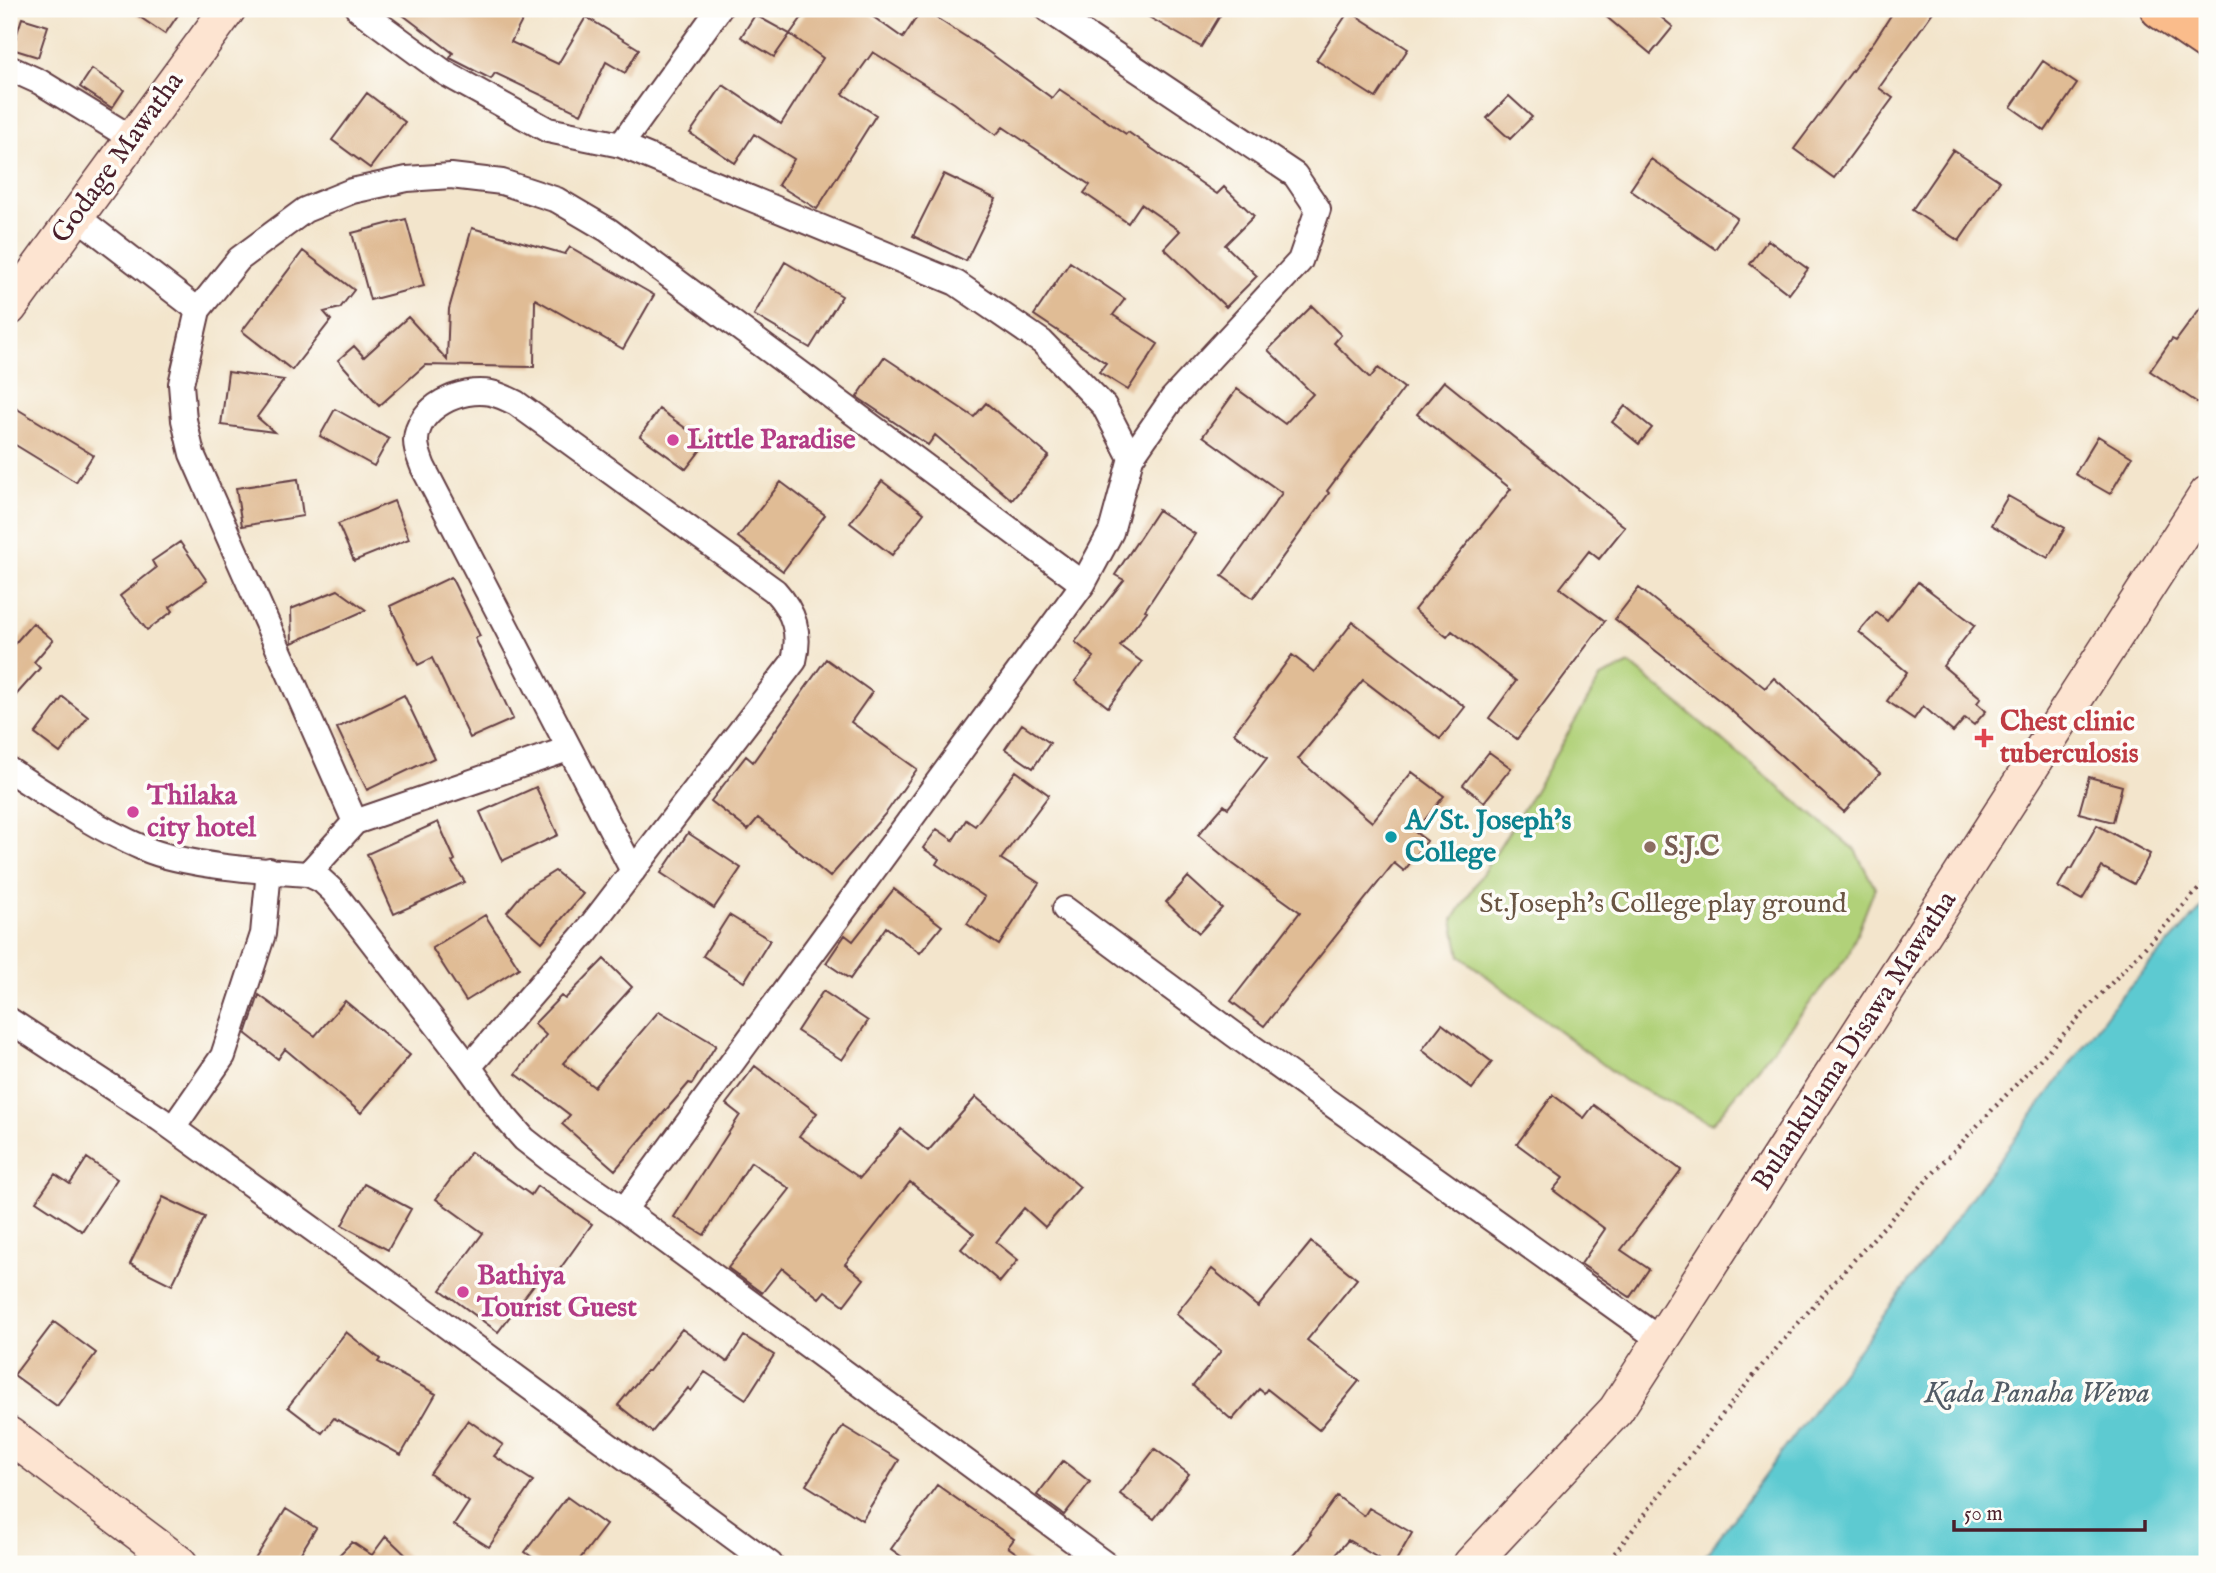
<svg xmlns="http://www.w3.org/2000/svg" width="2216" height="1573" font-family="'IM FELL English',serif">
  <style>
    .green { fill: #b1d179; stroke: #7e7852; stroke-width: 2 }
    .water { fill: #5dcad1; stroke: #54747e; stroke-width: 2 }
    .building { fill: #e0bc95 }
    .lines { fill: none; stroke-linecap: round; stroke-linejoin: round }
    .street-casing { stroke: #633d43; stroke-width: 28 }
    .secondary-casing { stroke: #633d43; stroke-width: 38 }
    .highway-casing { stroke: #633d43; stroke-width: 42 }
    .path { stroke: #633d43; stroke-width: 4.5; stroke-dasharray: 2 5; stroke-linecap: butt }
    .street { stroke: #fff; stroke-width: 24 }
    .secondary { stroke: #fde4d1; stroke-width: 35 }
    .highway { stroke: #fabc8b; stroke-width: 38 }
    .hotel-dot { fill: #d1479c; stroke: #fdfcf7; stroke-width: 2.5 }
    .health-dot { fill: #e0444e; stroke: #fdfcf7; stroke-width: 2.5 }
    .culture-dot { fill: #0f9aa8; stroke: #fdfcf7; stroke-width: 2.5 }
    .education-dot { fill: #8d6e63; stroke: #fdfcf7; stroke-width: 2.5 }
    .labels { text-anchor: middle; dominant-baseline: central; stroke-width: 7; stroke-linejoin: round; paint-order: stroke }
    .street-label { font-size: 28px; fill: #4a1f2b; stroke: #fdfcf7 }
    .hotel-label { font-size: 28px; font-weight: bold; fill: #b23c85; stroke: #fdfcf7; text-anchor: start }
    .health-label { font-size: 28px; font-weight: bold; fill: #be3a42; stroke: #fdfcf7; text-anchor: start }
    .culture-label { font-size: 28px; font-weight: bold; fill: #0d838f; stroke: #fdfcf7; text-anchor: start }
    .education-label { font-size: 28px; font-weight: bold; fill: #785e54; stroke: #fdfcf7; text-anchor: start }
    .park-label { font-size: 28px; fill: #695442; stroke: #fdfcf7 }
    .water-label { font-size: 30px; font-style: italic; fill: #515b65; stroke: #fdfcf7 }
  </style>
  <rect width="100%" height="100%" fill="#fdfcf7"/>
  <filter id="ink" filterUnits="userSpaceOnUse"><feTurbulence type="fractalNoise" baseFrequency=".0143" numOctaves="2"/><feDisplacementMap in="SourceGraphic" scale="14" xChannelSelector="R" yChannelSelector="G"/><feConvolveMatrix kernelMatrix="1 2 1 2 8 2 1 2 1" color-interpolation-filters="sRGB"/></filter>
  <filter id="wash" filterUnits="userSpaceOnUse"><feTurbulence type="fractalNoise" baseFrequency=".00686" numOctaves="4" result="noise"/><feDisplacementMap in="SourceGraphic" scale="28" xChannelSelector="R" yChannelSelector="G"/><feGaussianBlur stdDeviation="1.57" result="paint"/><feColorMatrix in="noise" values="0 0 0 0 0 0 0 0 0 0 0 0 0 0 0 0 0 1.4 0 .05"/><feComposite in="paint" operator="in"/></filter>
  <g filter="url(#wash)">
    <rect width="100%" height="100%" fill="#f3e5cc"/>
    <path class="green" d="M 1630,664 L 1855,850 L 1875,888 L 1848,956 L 1712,1124 L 1625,1081 L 1460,956 L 1453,920 L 1532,795 L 1601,677 Z"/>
    <path class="water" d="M 2207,902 L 2207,1564 L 1699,1564 L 2120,997 Z"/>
    <g id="blocks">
      <path class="building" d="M 128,9 L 182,9 L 165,34 Z
        M 395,9 L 503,9 L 523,19 L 511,42 L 558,64 L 586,17 L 639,49 L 625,73 L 606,62 L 581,114 L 495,73 L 491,79 L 450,58 L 453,53 Z
        M 808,9 L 862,9 L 903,38 L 922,9 L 979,45 L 1052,98 L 1059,89 L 1126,134 L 1128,132 L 1217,194 L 1224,187 L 1254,216 L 1225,245 L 1257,276 L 1226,307 L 1164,248 L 1180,231 L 1141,204 L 1128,223 L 1084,193 L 1090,185 L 1003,127 L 996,135 L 954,103 L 873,52 L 843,94 L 876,115 L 817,209 L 778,185 L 794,159 L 754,134 L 735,163 L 690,133 L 723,85 L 781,124 L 823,58 L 790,34 Z
        M 1135,9 L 1224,9 L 1201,47 Z
        M 1597,9 L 1651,9 L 1673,27 L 1651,54 Z
        M 1895,9 L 1935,9 L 1879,88 L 1893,98 L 1834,178 L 1794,149 L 1875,40 Z
        M 1349,11 L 1408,49 L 1376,98 L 1316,60 Z
        M 755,15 L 790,34 L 774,57 L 741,37 Z
        M 22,18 L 48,26 L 38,57 L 12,49 Z
        M 2043,61 L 2077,84 L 2045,131 L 2011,107 Z
        M 92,69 L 124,90 L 112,108 L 80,87 Z
        M 367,93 L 405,122 L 370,168 L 332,140 Z
        M 1509,96 L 1532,117 L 1510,139 L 1487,118 Z
        M 1953,150 L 2000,181 L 1959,241 L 1912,210 Z
        M 1651,159 L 1737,218 L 1715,249 L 1630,190 Z
        M 944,174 L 996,199 L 966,261 L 913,236 Z
        M 406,219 L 424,286 L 370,300 L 352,233 Z
        M 472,228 L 565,254 L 570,247 L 654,295 L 623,349 L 535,299 L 534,367 L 425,365 L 379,406 L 338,360 L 354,346 L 364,357 L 408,317 L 447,360 L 449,309 Z
        M 1768,240 L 1808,269 L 1789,294 L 1750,264 Z
        M 303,251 L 354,290 L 340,308 L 324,312 L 331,320 L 292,370 L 242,331 Z
        M 785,262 L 842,296 L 810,348 L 754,315 Z
        M 1070,262 L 1125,299 L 1113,315 L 1158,344 L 1128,390 L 1099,372 L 1106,363 L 1034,315 Z
        M 2207,299 L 2207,409 L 2150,371 L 2172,339 L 2176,341 Z
        M 1312,306 L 1341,335 L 1334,343 L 1370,378 L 1378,368 L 1404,388 L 1327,491 L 1329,493 L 1253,598 L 1222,576 L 1282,493 L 1203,436 L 1237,389 L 1285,424 L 1313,394 L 1268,350 Z
        M 884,357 L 974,417 L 986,403 L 1049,456 L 1012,500 L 935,435 L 928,445 L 857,397 Z
        M 228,372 L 284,380 L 257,417 L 274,432 L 221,425 Z
        M 1444,381 L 1625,527 L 1599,559 L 1589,551 L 1560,588 L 1605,621 L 1517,739 L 1489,718 L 1516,681 L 1452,631 L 1447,637 L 1414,610 L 1511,489 L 1417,414 Z
        M 9,404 L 93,455 L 76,482 L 9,441 Z
        M 1625,406 L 1652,428 L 1639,444 L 1612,422 Z
        M 335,409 L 389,439 L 374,466 L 320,436 Z
        M 659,409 L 706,443 L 686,469 L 640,436 Z
        M 2098,436 L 2132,457 L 2110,494 L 2075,474 Z
        M 298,479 L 303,516 L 242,526 L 236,488 Z
        M 882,481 L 924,513 L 892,555 L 850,523 Z
        M 781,482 L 825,515 L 783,571 L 738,537 Z
        M 2008,496 L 2065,528 L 2048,558 L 1991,525 Z
        M 394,501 L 409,539 L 354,561 L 338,524 Z
        M 1158,510 L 1195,534 L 1145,610 L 1147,611 L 1120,646 L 1142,662 L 1108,707 L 1075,681 L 1094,657 L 1075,642 L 1124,580 L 1115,575 Z
        M 180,542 L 207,581 L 170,607 L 173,611 L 147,630 L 120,596 L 156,568 L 152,561 Z
        M 451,577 L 480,636 L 475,638 L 513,719 L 470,738 L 432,658 L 418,665 L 390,606 Z
        M 1918,582 L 1975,625 L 1943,666 L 1981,698 L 1977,703 L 1986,711 L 1974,725 L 1965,718 L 1953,732 L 1923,706 L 1914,719 L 1887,701 L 1907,672 L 1859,632 L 1876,612 L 1887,621 Z
        M 1639,588 L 1765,688 L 1774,678 L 1880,773 L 1844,812 L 1724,704 L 1615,619 Z
        M 338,590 L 366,610 L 292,643 L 291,609 Z
        M 1353,622 L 1465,707 L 1440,739 L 1363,680 L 1298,759 L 1372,822 L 1412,772 L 1444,796 L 1415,832 L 1427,841 L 1404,871 L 1394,863 L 1264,1026 L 1231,1001 L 1300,912 L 1233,864 L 1198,835 L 1224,805 L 1228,808 L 1267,758 L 1234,733 L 1292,655 L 1314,672 Z
        M 33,623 L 53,640 L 34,662 L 40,668 L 9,703 L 9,650 Z
        M 826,659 L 872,692 L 851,722 L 917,769 L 886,813 L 830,877 L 758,818 L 748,830 L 711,801 L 746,756 L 753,762 Z
        M 404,695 L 434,758 L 367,790 L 337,728 Z
        M 63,697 L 88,717 L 60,753 L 35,734 Z
        M 1022,724 L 1050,743 L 1033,768 L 1005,749 Z
        M 1489,752 L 1511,768 L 1484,802 L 1463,785 Z
        M 1016,771 L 1049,795 L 1001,859 L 1039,883 L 999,945 L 967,924 L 985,897 L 936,864 L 939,859 L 923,848 L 937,829 L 953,840 L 966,820 L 975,826 Z
        M 2089,777 L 2122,786 L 2113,822 L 2079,813 Z
        M 536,787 L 558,835 L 502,861 L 480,812 Z
        M 438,822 L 455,860 L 452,862 L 465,882 L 394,914 L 367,854 Z
        M 2097,825 L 2150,854 L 2134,884 L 2102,867 L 2082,900 L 2058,887 L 2069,868 L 2072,869 Z
        M 688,833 L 741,868 L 714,908 L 661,873 Z
        M 555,871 L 583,894 L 542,942 L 507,912 L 526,889 Z
        M 1188,877 L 1222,908 L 1199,933 L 1166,902 Z
        M 894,889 L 942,926 L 920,953 L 886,927 L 850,979 L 826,963 L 845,935 L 853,941 Z
        M 485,915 L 519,968 L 466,1001 L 432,948 Z
        M 729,915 L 770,940 L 744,982 L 703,956 Z
        M 604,959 L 632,987 L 563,1063 L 594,1087 L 659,1011 L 716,1045 L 692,1084 L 689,1083 L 615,1170 L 562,1124 L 570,1115 L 516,1074 L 546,1035 L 534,1024 L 561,996 L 565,999 Z
        M 823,991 L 868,1021 L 842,1060 L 797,1031 Z
        M 259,995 L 315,1036 L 345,1001 L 410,1055 L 361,1113 L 285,1049 L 278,1059 L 246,1034 Z
        M 1442,1024 L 1492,1062 L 1472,1089 L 1422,1050 Z
        M 755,1066 L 817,1113 L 799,1136 L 860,1178 L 901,1129 L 928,1151 L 976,1097 L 1080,1187 L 1045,1227 L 1024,1208 L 996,1242 L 1018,1260 L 1000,1282 L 961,1249 L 974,1234 L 910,1182 L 845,1264 L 864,1279 L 844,1305 L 825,1291 L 819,1298 L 782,1268 L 762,1293 L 728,1268 L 790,1189 L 751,1162 L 704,1235 L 674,1217 L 740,1115 L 726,1104 Z
        M 1553,1095 L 1584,1118 L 1594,1105 L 1681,1170 L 1621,1250 L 1649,1269 L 1630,1297 L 1581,1264 L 1605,1229 L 1553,1190 L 1563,1178 L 1517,1144 Z
        M 471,1152 L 531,1195 L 537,1186 L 592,1224 L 552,1280 L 542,1274 L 498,1332 L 441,1290 L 483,1233 L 436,1199 Z
        M 87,1158 L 117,1179 L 82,1231 L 36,1201 L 55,1174 L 70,1184 Z
        M 364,1184 L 411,1209 L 388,1250 L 342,1225 Z
        M 163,1197 L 205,1217 L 172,1285 L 130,1264 Z
        M 1311,1242 L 1357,1279 L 1307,1340 L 1359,1381 L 1319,1430 L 1267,1389 L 1264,1393 L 1259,1389 L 1232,1420 L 1193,1386 L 1221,1351 L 1176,1314 L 1212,1269 L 1258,1307 Z
        M 54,1322 L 96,1353 L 57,1406 L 14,1375 Z
        M 682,1329 L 727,1362 L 744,1336 L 774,1355 L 746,1399 L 705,1372 L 691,1391 L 688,1388 L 652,1432 L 618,1405 L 646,1371 L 649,1371 Z
        M 346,1332 L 380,1359 L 378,1362 L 436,1394 L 401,1455 L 334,1418 L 322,1433 L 288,1407 Z
        M 468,1420 L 503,1445 L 494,1456 L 533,1481 L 489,1547 L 454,1525 L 469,1502 L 430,1474 Z
        M 843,1426 L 899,1460 L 862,1520 L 806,1485 Z
        M 1155,1449 L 1189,1474 L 1154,1519 L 1120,1494 Z
        M 1063,1461 L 1090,1482 L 1064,1515 L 1037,1495 Z
        M 937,1485 L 1014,1539 L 1008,1547 L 1032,1564 L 912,1564 L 891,1549 Z
        M 1337,1496 L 1364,1516 L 1369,1508 L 1412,1533 L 1394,1564 L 1388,1564 L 1348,1540 L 1327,1564 L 1286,1564 L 1311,1534 L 1310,1533 Z
        M 567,1497 L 606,1525 L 576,1564 L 542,1564 L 525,1552 Z
        M 286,1509 L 316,1528 L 294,1564 L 252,1564 Z
        M 386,1536 L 415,1564 L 330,1564 L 352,1542 L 372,1555 Z"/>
    </g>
  </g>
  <g filter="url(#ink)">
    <use href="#blocks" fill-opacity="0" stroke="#633d43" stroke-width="2"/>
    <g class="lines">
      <g class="street-casing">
        <path id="street" d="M 358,9 L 445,73 L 548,130 L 621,145 L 956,283 L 1042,342 L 1104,406 L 1131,458 L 1111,532 L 1083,584 L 624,1210
          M 1047,9 L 1295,175 L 1318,209 L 1300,261 L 1172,399 L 1131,458
          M 9,68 L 40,82 L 133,139
          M 621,145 L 719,9
          M 76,216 L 198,310
          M 9,770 C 52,798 96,828 143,848 C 184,866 262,871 308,874 L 321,880 L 333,891 L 469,1067 L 504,1116 L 524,1139 L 552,1161 L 624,1210 L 1105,1564
          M 355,822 L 192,454 L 184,420 L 181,384 L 198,310 L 239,259 L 305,210 L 352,191 L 407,179 L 451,176 L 502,182 L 557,200 L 608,230 L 1083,584
          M 308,874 L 355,822 L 568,749
          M 1065,909 L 1235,1035 L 1662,1341
          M 9,1020 L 160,1119 L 414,1302 L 770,1564
          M 469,1067 L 586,932 L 794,661 C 801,633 794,612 775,591 L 516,403 C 508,399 500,395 491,393 C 461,387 417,407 416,441 C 416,450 420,459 423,467 L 633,871
          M 173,1128 L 223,1056 L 263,934 L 269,870"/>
      </g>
      <g class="secondary-casing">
        <path id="secondary" d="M 9,308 L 228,9
          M 9,1435 L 180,1564
          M 1471,1564 L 1616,1410 L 2207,494"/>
      </g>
      <g class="highway-casing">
        <path id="highway" d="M 2160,9 L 2207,41"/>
      </g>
      <path class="path" d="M 1606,1564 C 1670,1483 1733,1397 1801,1320 C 1932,1169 2073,1027 2207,880"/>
      <use href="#street" class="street"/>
      <use href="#secondary" class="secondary"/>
      <use href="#highway" class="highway"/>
    </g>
  </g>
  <g class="hotel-dot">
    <circle cx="673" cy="440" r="7"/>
    <circle cx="133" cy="812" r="7"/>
    <circle cx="463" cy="1292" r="7"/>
  </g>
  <path class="health-dot" d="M1980.5 727.5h7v7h7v7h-7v7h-7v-7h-7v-7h7z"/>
  <circle class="culture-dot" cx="1391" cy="837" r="7"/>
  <circle class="education-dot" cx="1650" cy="847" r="7"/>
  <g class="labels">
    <g class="street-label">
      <text transform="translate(118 158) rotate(-54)">Godage Mawatha</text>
      <text transform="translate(1855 1041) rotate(-57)">Bulankulama Disawa Mawatha</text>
    </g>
    <g class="hotel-label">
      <text x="687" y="440">Little Paradise</text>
      <text x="147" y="796">Thilaka<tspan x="147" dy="32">city hotel</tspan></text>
      <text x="477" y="1276">Bathiya<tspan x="477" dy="32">Tourist Guest</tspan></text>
    </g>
    <g class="health-label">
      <text x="2000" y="722">Chest clinic<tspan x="2000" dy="32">tuberculosis</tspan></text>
    </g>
    <g class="culture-label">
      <text x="1405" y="821">A/ St. Joseph's<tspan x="1405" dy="32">College</tspan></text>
    </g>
    <g class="education-label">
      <text x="1664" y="847">S.J.C</text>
    </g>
    <g class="park-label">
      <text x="1663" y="904">St.Joseph's College play ground</text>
    </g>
    <g class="water-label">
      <text x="2037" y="1394">Kada Panaha Wewa</text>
    </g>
  </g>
  <rect width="2216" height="1573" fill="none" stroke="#fdfcf7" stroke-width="35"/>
  <path d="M1954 1520v10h191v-10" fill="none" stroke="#4a1f2b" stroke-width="3.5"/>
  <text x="1964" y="1520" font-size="21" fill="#4a1f2b" stroke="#fdfcf7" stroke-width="5" paint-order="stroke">50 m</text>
</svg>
